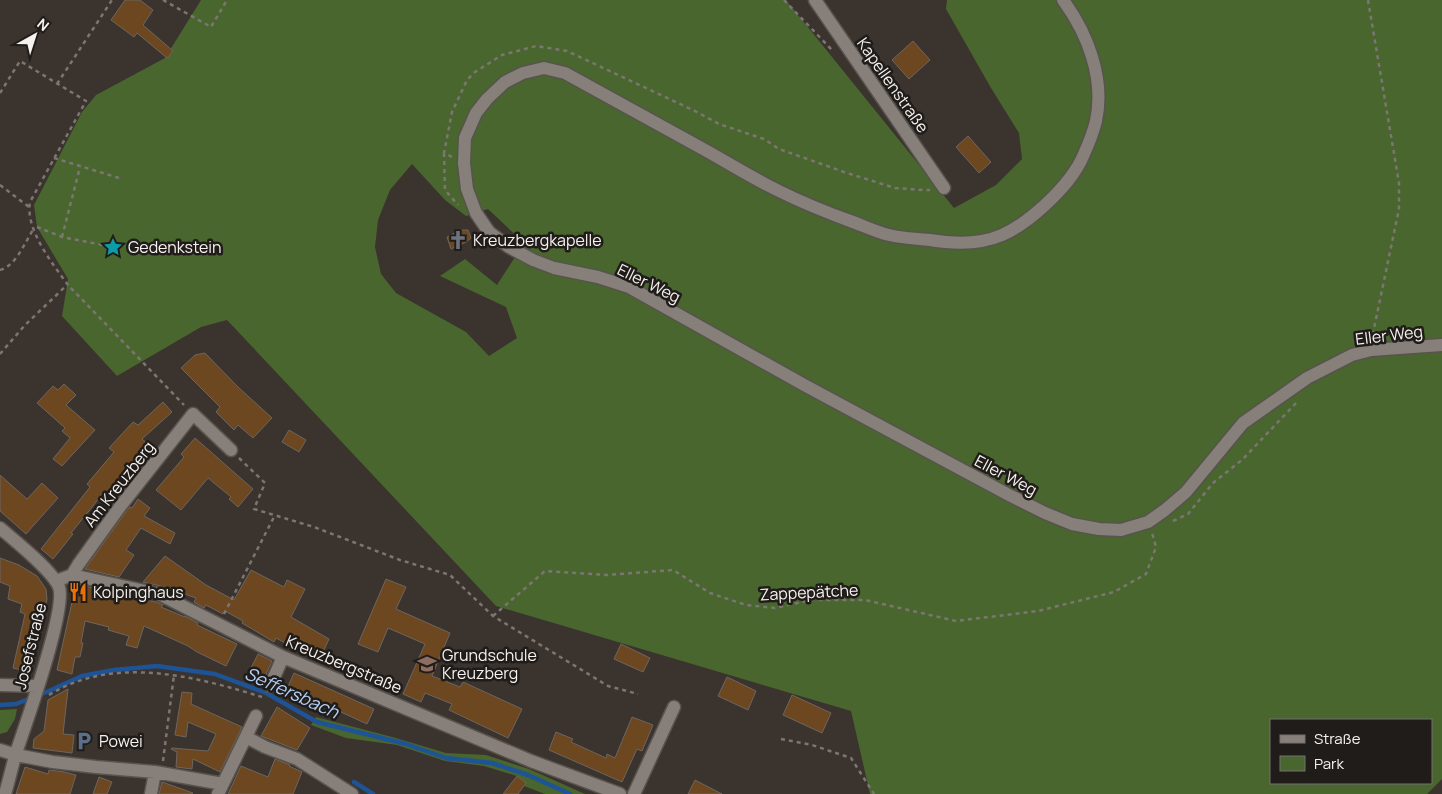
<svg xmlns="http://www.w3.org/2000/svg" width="1442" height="794" font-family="Manrope,sans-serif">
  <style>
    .green { fill: #49662e; fill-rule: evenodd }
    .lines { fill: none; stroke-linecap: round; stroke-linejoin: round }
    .stream { stroke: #1e5396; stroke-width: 4.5 }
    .building { fill: #6c4720; stroke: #6d665f }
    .minor-casing { stroke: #58534e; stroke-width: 15 }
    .path { stroke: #7c7672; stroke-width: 2.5; stroke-dasharray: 4 4; stroke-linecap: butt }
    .minor { stroke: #877f79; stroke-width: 12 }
    .labels { text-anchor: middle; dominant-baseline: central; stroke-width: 5; stroke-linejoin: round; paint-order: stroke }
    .street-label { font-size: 16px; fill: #f6f1ee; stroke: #1f1c19 }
    .poi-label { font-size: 16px; fill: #f6f1ee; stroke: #1f1c19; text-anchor: start }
    .water-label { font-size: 18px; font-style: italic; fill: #b3cff5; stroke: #1f1c19 }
  </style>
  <rect width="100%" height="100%" fill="#3a332e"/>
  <path class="green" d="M 201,0 L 786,0 L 954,208 L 996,185 L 1022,159 L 1019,133 L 991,88 L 946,9 L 947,0 L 1442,0 L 1442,779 L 1427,794 L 870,794 L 851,711 L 496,606 L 227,320 L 201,327 L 117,376 L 62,316 L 68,279 L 37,227 L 34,205 L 82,112 L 96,95 L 165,58 ZM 412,164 L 445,200 L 466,216 L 488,209 L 524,243 L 497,285 L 465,259 L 440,276 L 506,307 L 517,338 L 489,356 L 466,332 L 396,293 L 381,274 L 375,247 L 378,220 L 390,190 ZM 1271,720 L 1431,720 L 1431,783 L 1271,783 Z
    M 17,709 L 15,719 L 7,732 L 0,734 L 0,710 Z
    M 316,717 L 396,738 L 446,753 L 486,755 L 529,769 L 585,794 L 545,794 L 524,786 L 526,783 L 517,776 L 484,766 L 445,761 L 397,745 L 346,738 L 311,725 Z"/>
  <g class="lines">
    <path class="stream" d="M 0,705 L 16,704 L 49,691 L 82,676 L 114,670 L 157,666 L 215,674 L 266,693 L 317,722 L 406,744 L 446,758 L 492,763 L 528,775 L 570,794
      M 354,782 L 373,794"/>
  </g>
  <path class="building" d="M 125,0 L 140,0 L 153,10 L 143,25 L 173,51 L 167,58 L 137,33 L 134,37 L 111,20 Z
    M 913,41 L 930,60 L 909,79 L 892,60 Z
    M 968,136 L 991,162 L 979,173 L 956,147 Z
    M 460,230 L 468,230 L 471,238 L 466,242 L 451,249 L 447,237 Z
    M 205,353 L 238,387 L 272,418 L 253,438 L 238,425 L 234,430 L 216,412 L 220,407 L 181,368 L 195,355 Z
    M 64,384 L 76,395 L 66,405 L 95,430 L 62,466 L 53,459 L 70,438 L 62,431 L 65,428 L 37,403 L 53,386 L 58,390 Z
    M 163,402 L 172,412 L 142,439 L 149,445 L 120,477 L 121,478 L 106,495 L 103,492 L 93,506 L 71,533 L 73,534 L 53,559 L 41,549 L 90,487 L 87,484 L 114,452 L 109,448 L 133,422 L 138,425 Z
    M 289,430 L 306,440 L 299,452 L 282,442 Z
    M 195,438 L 253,489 L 238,507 L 229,499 L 231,497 L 208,478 L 181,510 L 156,490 L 184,457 L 181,454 Z
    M 0,475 L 27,499 L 42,483 L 58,498 L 26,534 L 0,511 Z
    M 138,499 L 150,508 L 144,516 L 175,533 L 170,544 L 141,528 L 126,550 L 134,555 L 119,577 L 85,569 L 125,513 L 130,507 L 132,508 Z
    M 165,556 L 206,585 L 234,600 L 251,570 L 284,587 L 287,580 L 305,589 L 291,617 L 329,639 L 319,661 L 276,638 L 274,642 L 242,623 L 243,621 L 225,611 L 223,614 L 206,605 L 204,608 L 194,602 L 196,598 L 173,590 L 172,591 L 161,586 L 143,582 Z
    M 0,558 L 19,565 L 37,576 L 46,589 L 47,599 L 31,672 L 13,668 L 25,614 L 20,612 L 22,604 L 8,599 L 10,586 L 0,582 Z
    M 386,579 L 406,587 L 396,609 L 450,633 L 432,676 L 460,687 L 463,682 L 522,709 L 508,738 L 449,710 L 452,704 L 425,693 L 421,702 L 403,694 L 425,644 L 388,628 L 378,652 L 358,644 Z
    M 76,584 L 156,602 L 163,605 L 161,607 L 185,617 L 185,616 L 198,623 L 197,625 L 237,644 L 226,666 L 197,652 L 188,646 L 144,626 L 137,648 L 126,645 L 129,636 L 108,630 L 109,627 L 85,621 L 81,643 L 83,643 L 80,657 L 75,657 L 72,674 L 57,670 Z
    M 621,644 L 650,658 L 643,672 L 614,659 Z
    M 258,654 L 272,661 L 263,681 L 248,674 Z
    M 294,673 L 374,709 L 367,724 L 317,701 L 315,704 L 286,691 Z
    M 727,677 L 756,691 L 748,710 L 718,696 Z
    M 68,689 L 63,734 L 74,735 L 72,753 L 33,748 L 34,739 L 44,731 L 48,700 Z
    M 182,692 L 192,693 L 191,704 L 242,727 L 220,772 L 193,759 L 192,769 L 176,767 L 177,752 L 171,749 L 172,748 L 208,751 L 216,734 L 188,722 L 186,737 L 175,735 Z
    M 792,695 L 831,713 L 822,733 L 783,715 Z
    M 277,707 L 310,728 L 297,750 L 261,736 Z
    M 632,717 L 653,725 L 642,751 L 637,749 L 622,782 L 549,750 L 556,732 L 573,739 L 571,742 L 606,758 L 607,754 L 615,758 Z
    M 275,759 L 290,765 L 289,766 L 302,772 L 293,794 L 228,794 L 241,766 L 268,777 Z
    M 25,767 L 48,774 L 49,770 L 64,772 L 76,775 L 70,794 L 16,794 Z
    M 517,776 L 526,783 L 518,794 L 503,794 Z
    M 99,777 L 112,782 L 107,794 L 93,794 Z
    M 695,780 L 722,794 L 688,794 Z
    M 162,782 L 193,793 L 192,794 L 159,794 Z"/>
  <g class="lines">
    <g class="minor-casing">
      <path id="minor" d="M 815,0 L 944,188
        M 1063,0 C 1088,34 1105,79 1096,121 C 1093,133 1089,143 1084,154 C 1076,174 1061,190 1045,205 C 1032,217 1018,228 1002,235 C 979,245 954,244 930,240 C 916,239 902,238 889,235 C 876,232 864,226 853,222 C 828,213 803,203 779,191 C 754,179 730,164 705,150 C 659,125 612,99 565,73 L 544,68 L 523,73 L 505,82 L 487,99 L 476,113 L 465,138 L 464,163 L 467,189 L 476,213 L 489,232 L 509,247 L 533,260 L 554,268 L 598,277 L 629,287 L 806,386 L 1009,495 L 1045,513 L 1072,524 L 1099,529 L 1121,530 L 1148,522 L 1165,510 L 1186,492 L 1243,423 L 1307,378 L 1352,355 L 1371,350 L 1442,345
        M 0,528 C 15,541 52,570 59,587 C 67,609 25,726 16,753 C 12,767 9,780 5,794
        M 72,575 L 78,565 L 119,508 L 193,414 L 231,450
        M 56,581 L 72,575 L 159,594 L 283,657 L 531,761 L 620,794
        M 0,685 L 38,686
        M 270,686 L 283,657
        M 246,737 L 265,747 L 297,759 L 352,794
        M 0,750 L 16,755 L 53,762 L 96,767 L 155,772 L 223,784
        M 151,794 L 155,772
        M 218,794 L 256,716
        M 634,794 L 674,707"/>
    </g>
    <path class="path" d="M 163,0 L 211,27 L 227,0
      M 784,0 L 833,51
      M 1368,0 L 1399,183 L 1399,209 L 1372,338
      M 57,84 L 112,0
      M 0,93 L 20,61 L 86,101 L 30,202 C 25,229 52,263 68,285 L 184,405
      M 444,153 L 445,190 L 458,205
      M 452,157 L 444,153 L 452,112 L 467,80 L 475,72 L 502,55 L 536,46 L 567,51 L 695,111 L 719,124 L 764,139 L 779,149 L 847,173 L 895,188 L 923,190 L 930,190
      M 54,158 L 119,178
      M 0,185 L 29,207
      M 37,227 L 62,237 L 113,247
      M 62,237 L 80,167
      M 0,270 C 16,266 25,242 33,230
      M 0,354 L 25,325 L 67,285
      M 239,458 L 265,483 L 254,509 L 314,527 L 400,560 L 450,575 L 493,616 L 608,686 L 638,694
      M 1173,521 L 1188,514 L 1213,483 L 1242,460 L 1296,403
      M 224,614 L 275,515
      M 493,616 L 545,571 L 607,575 L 673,570 L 710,593 L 746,605 L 775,608 L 811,600 L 865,600 L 956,621 L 1038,611 L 1114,592 L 1146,574 L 1156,547 L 1152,533
      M 49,695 C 114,655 194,676 262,697
      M 781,739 L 812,745 L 851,758 L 874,794
      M 163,761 L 174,675"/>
    <use href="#minor" class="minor"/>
  </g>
  <defs>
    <g id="church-bare" transform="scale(1.5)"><path d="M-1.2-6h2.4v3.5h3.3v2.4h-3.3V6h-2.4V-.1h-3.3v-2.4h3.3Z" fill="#6b7280" stroke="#1f1c19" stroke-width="2.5" paint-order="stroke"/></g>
    <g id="sight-bare" transform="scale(1.5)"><path d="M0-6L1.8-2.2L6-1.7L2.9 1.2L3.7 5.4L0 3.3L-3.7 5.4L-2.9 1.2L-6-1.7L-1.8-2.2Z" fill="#0f9aa8" stroke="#1f1c19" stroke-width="2.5" paint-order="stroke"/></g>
    <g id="restaurant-bare" transform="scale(1.5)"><path d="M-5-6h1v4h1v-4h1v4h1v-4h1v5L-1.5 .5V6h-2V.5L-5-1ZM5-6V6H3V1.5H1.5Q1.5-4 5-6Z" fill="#e8710a" stroke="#1f1c19" stroke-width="2.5" paint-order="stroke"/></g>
    <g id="school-bare" transform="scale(1.5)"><path d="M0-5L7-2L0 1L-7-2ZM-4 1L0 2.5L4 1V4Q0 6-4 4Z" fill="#8d6e63" stroke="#1f1c19" stroke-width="2.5" paint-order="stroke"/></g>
    <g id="parking-bare" transform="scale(1.5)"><path d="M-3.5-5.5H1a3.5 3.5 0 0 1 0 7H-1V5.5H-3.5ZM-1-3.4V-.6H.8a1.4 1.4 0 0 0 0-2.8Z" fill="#5c6f8a" stroke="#1f1c19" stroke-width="2.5" paint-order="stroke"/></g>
  </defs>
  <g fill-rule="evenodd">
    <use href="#church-bare" x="458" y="240"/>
    <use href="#sight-bare" x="113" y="247"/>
    <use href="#restaurant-bare" x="78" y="592"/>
    <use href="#school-bare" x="427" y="664"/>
    <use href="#parking-bare" x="84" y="741"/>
  </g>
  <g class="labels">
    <g class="street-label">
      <text transform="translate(893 85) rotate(55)">Kapellenstraße</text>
      <text transform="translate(649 283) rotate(26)">Eller Weg</text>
      <text transform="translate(1389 335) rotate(-7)">Eller Weg</text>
      <text transform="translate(1006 475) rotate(28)">Eller Weg</text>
      <text transform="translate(119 484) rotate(-52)">Am Kreuzberg</text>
      <text transform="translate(809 592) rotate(-3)">Zappepätche</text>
      <text transform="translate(30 646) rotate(-76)">Josefstraße</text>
      <text transform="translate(344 664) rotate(23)">Kreuzbergstraße</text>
    </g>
    <g class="poi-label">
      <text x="473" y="240">Kreuzbergkapelle</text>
      <text x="128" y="247">Gedenkstein</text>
      <text x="93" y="592">Kolpinghaus</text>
      <text x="442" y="655">Grundschule<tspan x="442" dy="18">Kreuzberg</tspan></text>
      <text x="99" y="741">Powei</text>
    </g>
    <g class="water-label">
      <text transform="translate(292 692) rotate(24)">Seffersbach</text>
    </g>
  </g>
  <rect x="1270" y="719" width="162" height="65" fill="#1f1c19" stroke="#75716e"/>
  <rect x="1280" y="735" width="25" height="8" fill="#877f79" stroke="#75716e"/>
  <text x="1314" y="744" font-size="15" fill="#f6f1ee">Straße</text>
  <rect x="1280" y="756" width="25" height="15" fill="#49662e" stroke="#75716e"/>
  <text x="1314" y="769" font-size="15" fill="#f6f1ee">Park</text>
  <g transform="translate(35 35) rotate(39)" stroke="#1f1c19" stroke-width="4" paint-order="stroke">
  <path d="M0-4L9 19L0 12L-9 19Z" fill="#f6f1ee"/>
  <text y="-8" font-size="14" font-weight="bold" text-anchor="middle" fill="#f6f1ee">N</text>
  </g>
</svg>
